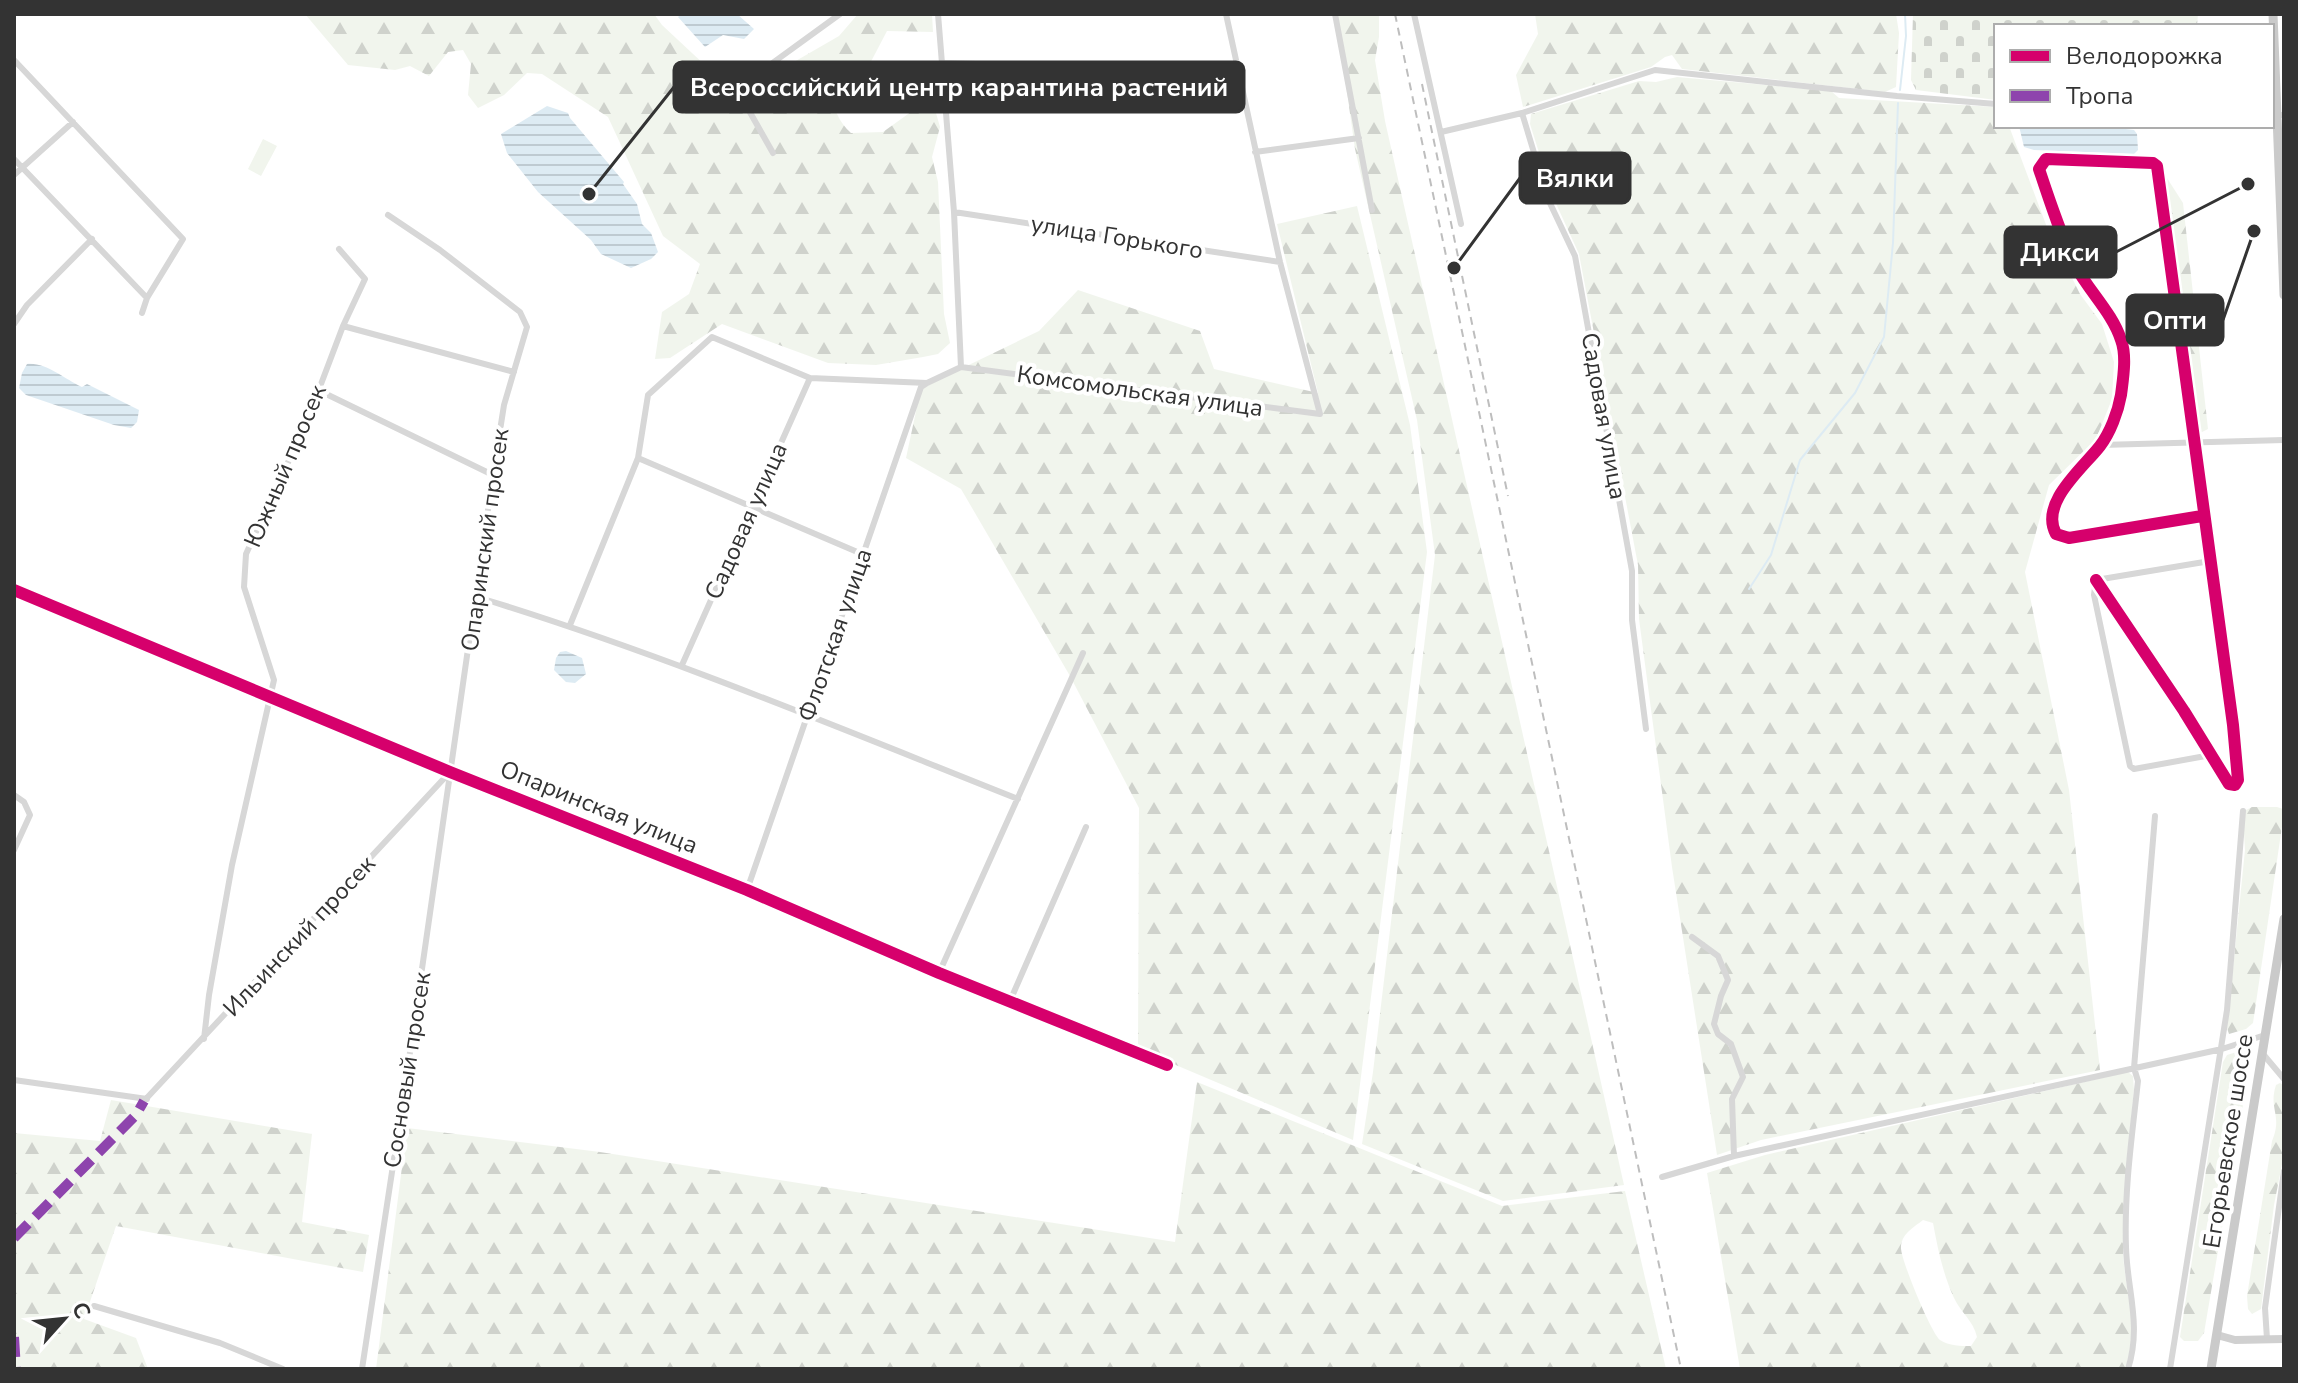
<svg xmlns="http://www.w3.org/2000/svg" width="2298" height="1383" font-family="'Nunito Sans',sans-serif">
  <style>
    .forest { fill: url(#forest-firs); fill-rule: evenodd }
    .cemetery { fill: url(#cemetery-stones) }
    .pitch { fill: #f1f5ed }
    .water { fill: url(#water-rules) }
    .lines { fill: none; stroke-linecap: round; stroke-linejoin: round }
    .stream { stroke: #ddebf3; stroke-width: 2 }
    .minor { stroke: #d7d7d7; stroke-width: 6 }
    .secondary { stroke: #d0d0d0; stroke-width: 8 }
    .primary { stroke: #cacaca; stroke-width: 9 }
    .rail { stroke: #bebebe; stroke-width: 2; stroke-dasharray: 8 6; stroke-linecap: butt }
    .quiet { stroke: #8e44ad; stroke-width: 10; stroke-dasharray: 20 10; stroke-linecap: butt }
    .cycleway-casing { stroke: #fff; stroke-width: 17 }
    .cycleway { stroke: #d6006c; stroke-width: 12 }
    .labels { text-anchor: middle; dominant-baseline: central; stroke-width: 8; stroke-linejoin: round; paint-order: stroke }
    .street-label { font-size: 24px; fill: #333; stroke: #fff }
    .leader { fill: none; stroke: #333; stroke-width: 3 }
    .callout-dot { fill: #333; stroke: #fff; stroke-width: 3 }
    .callout { fill: #333; stroke: #333; stroke-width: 3 }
    .callout-label { font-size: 26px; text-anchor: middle; font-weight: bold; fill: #fff }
  </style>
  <defs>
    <pattern id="forest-firs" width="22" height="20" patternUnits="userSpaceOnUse" patternTransform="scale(2)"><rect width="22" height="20" fill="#f1f5ed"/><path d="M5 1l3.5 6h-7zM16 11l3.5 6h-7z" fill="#cfd2cc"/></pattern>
    <pattern id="cemetery-stones" width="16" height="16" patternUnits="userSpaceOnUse" patternTransform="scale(2)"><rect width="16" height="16" fill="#f1f5ed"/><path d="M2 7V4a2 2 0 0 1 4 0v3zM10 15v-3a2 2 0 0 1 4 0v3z" fill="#cfd2cc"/></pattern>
    <pattern id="water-rules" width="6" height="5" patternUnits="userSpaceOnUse" patternTransform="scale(2)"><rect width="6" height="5" fill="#ddebf3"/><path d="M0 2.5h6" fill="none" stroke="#becad1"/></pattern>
  </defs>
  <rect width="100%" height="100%" fill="#fff"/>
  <path class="forest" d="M 305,14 L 654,14 L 662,25 L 707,67 L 729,101 L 745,97 L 768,77 L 839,36 L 858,14 L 932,14 L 933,32 L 887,31 L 865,73 L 834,78 C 829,99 835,118 851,133 L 883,132 L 922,104 L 936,113 L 940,127 L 932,157 L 938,182 L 944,314 L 950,343 L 938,354 L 923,357 L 876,365 L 828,363 L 722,324 L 670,358 L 655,359 L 662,312 L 689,294 L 700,264 L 663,236 L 608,117 L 542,74 L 527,73 L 504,95 L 478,108 L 468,95 L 471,64 L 463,50 L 448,52 L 429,76 L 410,66 L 395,70 L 348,65 Z
    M 1336,14 L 1379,14 L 1379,37 L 1375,60 L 1385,121 L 1624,1185 L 1503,1201 L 1362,1144 L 1373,1072 L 1435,555 L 1417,420 L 1355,149 Z
    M 1535,14 L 1896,14 L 1899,33 L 1896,87 L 1885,92 L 1682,69 L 1672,55 L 1665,57 L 1651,67 L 1523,107 L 1516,75 L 1538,34 Z
    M 1677,77 L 1831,91 L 1839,98 L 1996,107 L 1996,126 L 2009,126 L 2048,230 L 2080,294 L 2102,324 L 2114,362 L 2112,399 L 2096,439 L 2049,485 L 2025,572 L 2069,790 L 2100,1070 L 1761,1140 L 1717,1155 L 1672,867 L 1639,619 L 1638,565 L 1579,254 L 1553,197 L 1530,124 L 1531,114 L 1639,81 L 1656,82 Z
    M 2167,178 L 2183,203 L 2208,429 L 2196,435 L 2164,192 Z
    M 1357,206 L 1410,425 L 1427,552 L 1353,1140 L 1138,1049 L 1139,808 L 1070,676 L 961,489 L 906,458 L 921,388 L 1039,331 L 1078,290 L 1200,331 L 1214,369 L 1318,393 L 1277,224 Z
    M 2252,807 L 2277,807 L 2283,809 L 2284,813 L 2253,1023 L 2246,1029 L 2229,1034 L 2227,1028 L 2245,850 L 2243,818 L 2246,810 Z
    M 2246,1049 L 2250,1052 L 2251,1058 L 2204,1333 L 2198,1341 L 2184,1341 L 2180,1337 L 2223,1062 L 2227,1055 Z
    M 2128,1072 L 2133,1076 L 2134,1090 C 2129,1142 2123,1194 2123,1246 C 2123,1289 2141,1323 2125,1369 L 1740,1369 L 1707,1173 L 1765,1155 ZM 1923,1220 L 1933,1223 C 1938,1250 1943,1274 1954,1298 C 1961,1313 1973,1320 1977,1337 L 1971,1346 C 1961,1346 1949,1346 1940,1340 C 1931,1333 1901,1260 1901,1248 C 1901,1234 1913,1228 1923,1220 Z
    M 1197,1082 L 1502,1206 L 1625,1191 L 1666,1369 L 376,1369 L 407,1128 L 600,1152 L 1175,1242 Z
    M 2280,1083 L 2284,1086 L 2284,1154 L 2274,1205 L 2261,1309 L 2252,1314 L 2248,1309 L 2247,1296 L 2272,1141 C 2283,1115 2268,1109 2276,1085 Z
    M 111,1100 L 312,1134 L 302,1222 L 369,1235 L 363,1272 L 116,1226 L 84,1319 L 136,1338 L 148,1369 L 14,1369 L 14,1133 L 100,1141 Z"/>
  <path class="cemetery" d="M 1913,14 L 2198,14 L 2197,26 L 1996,26 L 1996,100 L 1916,90 L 1911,80 Z"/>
  <path class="pitch" d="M 263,139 L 277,146 L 261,176 L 248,169 Z"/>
  <path class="water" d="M 681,14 L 737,14 L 754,29 L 744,39 L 723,35 L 705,47 L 678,17 Z
    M 547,106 L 568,113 L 570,118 L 624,182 L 623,184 L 637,204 L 642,224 L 651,233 L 658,252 L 651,259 L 631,268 L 601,254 L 591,240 L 538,192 L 507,153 L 501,134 Z
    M 2019,126 L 2101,126 L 2134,130 L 2137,134 L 2138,150 L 2134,154 L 2034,150 L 2024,147 Z
    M 27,364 C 46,362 64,379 82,387 L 87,384 L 139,410 L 137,422 L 131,428 L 114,425 L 26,395 L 19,388 L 22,373 Z
    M 566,651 L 582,658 L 586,674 L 575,683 L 566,682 L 554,670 L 556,658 L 560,652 Z"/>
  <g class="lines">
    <path class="stream" d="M 1900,90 L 1906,36 L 1905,14
      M 1749,589 L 1771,555 L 1800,460 L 1855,393 L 1884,337 L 1893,243 L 1898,103"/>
    <path class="minor" d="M 938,14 L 954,212 L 961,367
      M 1335,14 L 1372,210
      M 1414,14 L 1461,224
      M 14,60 L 183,239 L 147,298 L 142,313
      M 943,63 L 1010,65 L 1168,99 L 1240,83
      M 1522,113 L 1548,199 L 1575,256 L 1632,571 L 1632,620 L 1646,729
      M 2272,115 L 2284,115
      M 1441,132 L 1522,113 L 1655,70 L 1897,96 L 1996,104
      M 1255,152 L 1359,138
      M 773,153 L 743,100 L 745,83 L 840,14
      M 14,159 L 147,298
      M 14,175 L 73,122
      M 954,212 L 1280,262
      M 14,324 L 27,305 L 92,239
      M 343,326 L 514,372
      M 961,367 L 1320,414 L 1280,262 L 1226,14
      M 320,391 L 493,475
      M 2101,445 L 2284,440
      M 638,458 L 862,554
      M 2210,561 L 2096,580 L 2094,595 L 2130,766 L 2134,769 L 2211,755
      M 2096,580 L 2184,711 L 2229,784 L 2235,785 L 2238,780 L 2233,725 L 2157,166 L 2153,163 L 2046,159 L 2039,169 C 2050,202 2061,236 2076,267 C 2089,291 2113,314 2121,340 C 2127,356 2123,379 2121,395 C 2118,412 2110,433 2100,446 C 2083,468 2039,503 2056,534 L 2069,538 L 2202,516
      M 14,590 L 450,772 L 747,890 L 939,973 L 1167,1065
      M 477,597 C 661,653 839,728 1018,799
      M 570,625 L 638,458 L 648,395 L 712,337 L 810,378 L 927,383 L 961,367
      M 682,665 L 810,378
      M 14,795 L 24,802 L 30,815 L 14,850
      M 747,890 L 921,387 L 927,383
      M 1692,937 L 1718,956 L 1728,980 L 1721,996 L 1714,1024 L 1718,1034 L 1731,1044 L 1743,1077 L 1732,1099 L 1734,1156
      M 939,973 L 1083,653
      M 1010,1001 L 1086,827
      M 204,1039 L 209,995 L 232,865 L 274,680 L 244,587 L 246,554 L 307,421 L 343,326 L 365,279 L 339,249
      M 2263,1054 L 2284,1079
      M 14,1080 L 147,1099
      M 144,1101 L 450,772
      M 1662,1177 L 1734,1156 L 2222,1049 L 2265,1035
      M 94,1306 L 220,1343 L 283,1369
      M 2267,1339 L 2265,1308 L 2284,1171
      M 362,1369 L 406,1080 L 493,475 L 504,405 L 527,327 L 520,312 L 440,250 L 388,215
      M 2128,1369 C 2142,1325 2127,1290 2126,1247 C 2124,1192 2132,1136 2138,1081 L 2134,1068 L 2155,816
      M 2170,1369 L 2227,1010 L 2243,811"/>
    <path class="secondary" d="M 2217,1335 L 2235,1340 L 2284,1339"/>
    <path class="primary" d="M 2273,14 L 2284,295
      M 2211,1369 L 2284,919"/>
    <path class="rail" d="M 1395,14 L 1681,1369
      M 1422,84 L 1508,496"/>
    <path class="quiet" d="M 14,1238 L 136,1115 L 144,1101
      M 14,1337 L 16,1369"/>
    <g class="cycleway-casing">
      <path id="cycleway" d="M 2096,580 L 2184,711 L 2229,784 L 2235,785 L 2238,780 L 2233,725 L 2157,166 L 2153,163 L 2046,159 L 2039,169 C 2050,202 2061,236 2076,267 C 2089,291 2113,314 2121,340 C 2127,356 2123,379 2121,395 C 2118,412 2110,433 2100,446 C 2083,468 2039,503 2056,534 L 2069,538 L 2202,516
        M 14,590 L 450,772 L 747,890 L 939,973 L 1167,1065"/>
    </g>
    <use href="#cycleway" class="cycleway"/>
  </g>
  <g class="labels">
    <g class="street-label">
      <text transform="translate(1117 237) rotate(9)">улица Горького</text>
      <text transform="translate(1140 391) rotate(8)">Комсомольская улица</text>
      <text transform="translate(1604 416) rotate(80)">Садовая улица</text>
      <text transform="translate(285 466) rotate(-67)">Южный просек</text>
      <text transform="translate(746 521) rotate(-66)">Садовая улица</text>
      <text transform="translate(485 540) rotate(-82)">Опаринский просек</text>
      <text transform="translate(835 635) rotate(-71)">Флотская улица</text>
      <text transform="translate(599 807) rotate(22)">Опаринская улица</text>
      <text transform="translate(299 936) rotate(-47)">Ильинский просек</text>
      <text transform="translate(407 1070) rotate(-81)">Сосновый просек</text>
      <text transform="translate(2228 1141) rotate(-81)">Егорьевское шоссе</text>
    </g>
  </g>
  <path class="leader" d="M589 194L674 87M1454 268L1520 178M2248 184L2116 252M2254 231L2223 320"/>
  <g class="callout-dot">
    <circle cx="589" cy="194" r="8"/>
    <circle cx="1454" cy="268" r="8"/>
    <circle cx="2248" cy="184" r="8"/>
    <circle cx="2254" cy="231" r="8"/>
  </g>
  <g class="callout">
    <rect x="674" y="62" width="570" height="50" rx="8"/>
    <rect x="1520" y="153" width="110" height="50" rx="8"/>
    <rect x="2005" y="227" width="111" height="50" rx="8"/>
    <rect x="2127" y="295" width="96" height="50" rx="8"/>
  </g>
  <g class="callout-label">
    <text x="959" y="96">Всероссийский центр карантина растений</text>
    <text x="1575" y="187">Вялки</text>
    <text x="2060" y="261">Дикси</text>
    <text x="2175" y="329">Опти</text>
  </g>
  <rect width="2298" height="1383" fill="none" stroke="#333333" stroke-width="32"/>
  <rect x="1994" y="24" width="280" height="104" fill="#ffffff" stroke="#adadad" stroke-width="2"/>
  <rect x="2010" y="50" width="40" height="12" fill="#d6006c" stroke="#adadad" stroke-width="2"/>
  <text x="2066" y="64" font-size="24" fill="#333333">Велодорожка</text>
  <rect x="2010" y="90" width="40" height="12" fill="#8e44ad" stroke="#adadad" stroke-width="2"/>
  <text x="2066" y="104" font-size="24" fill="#333333">Тропа</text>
  <g transform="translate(64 1319) rotate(63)" stroke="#ffffff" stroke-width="6" paint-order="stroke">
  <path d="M0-6L14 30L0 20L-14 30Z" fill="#333333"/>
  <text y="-12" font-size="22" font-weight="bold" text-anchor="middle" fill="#333333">С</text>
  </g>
</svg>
